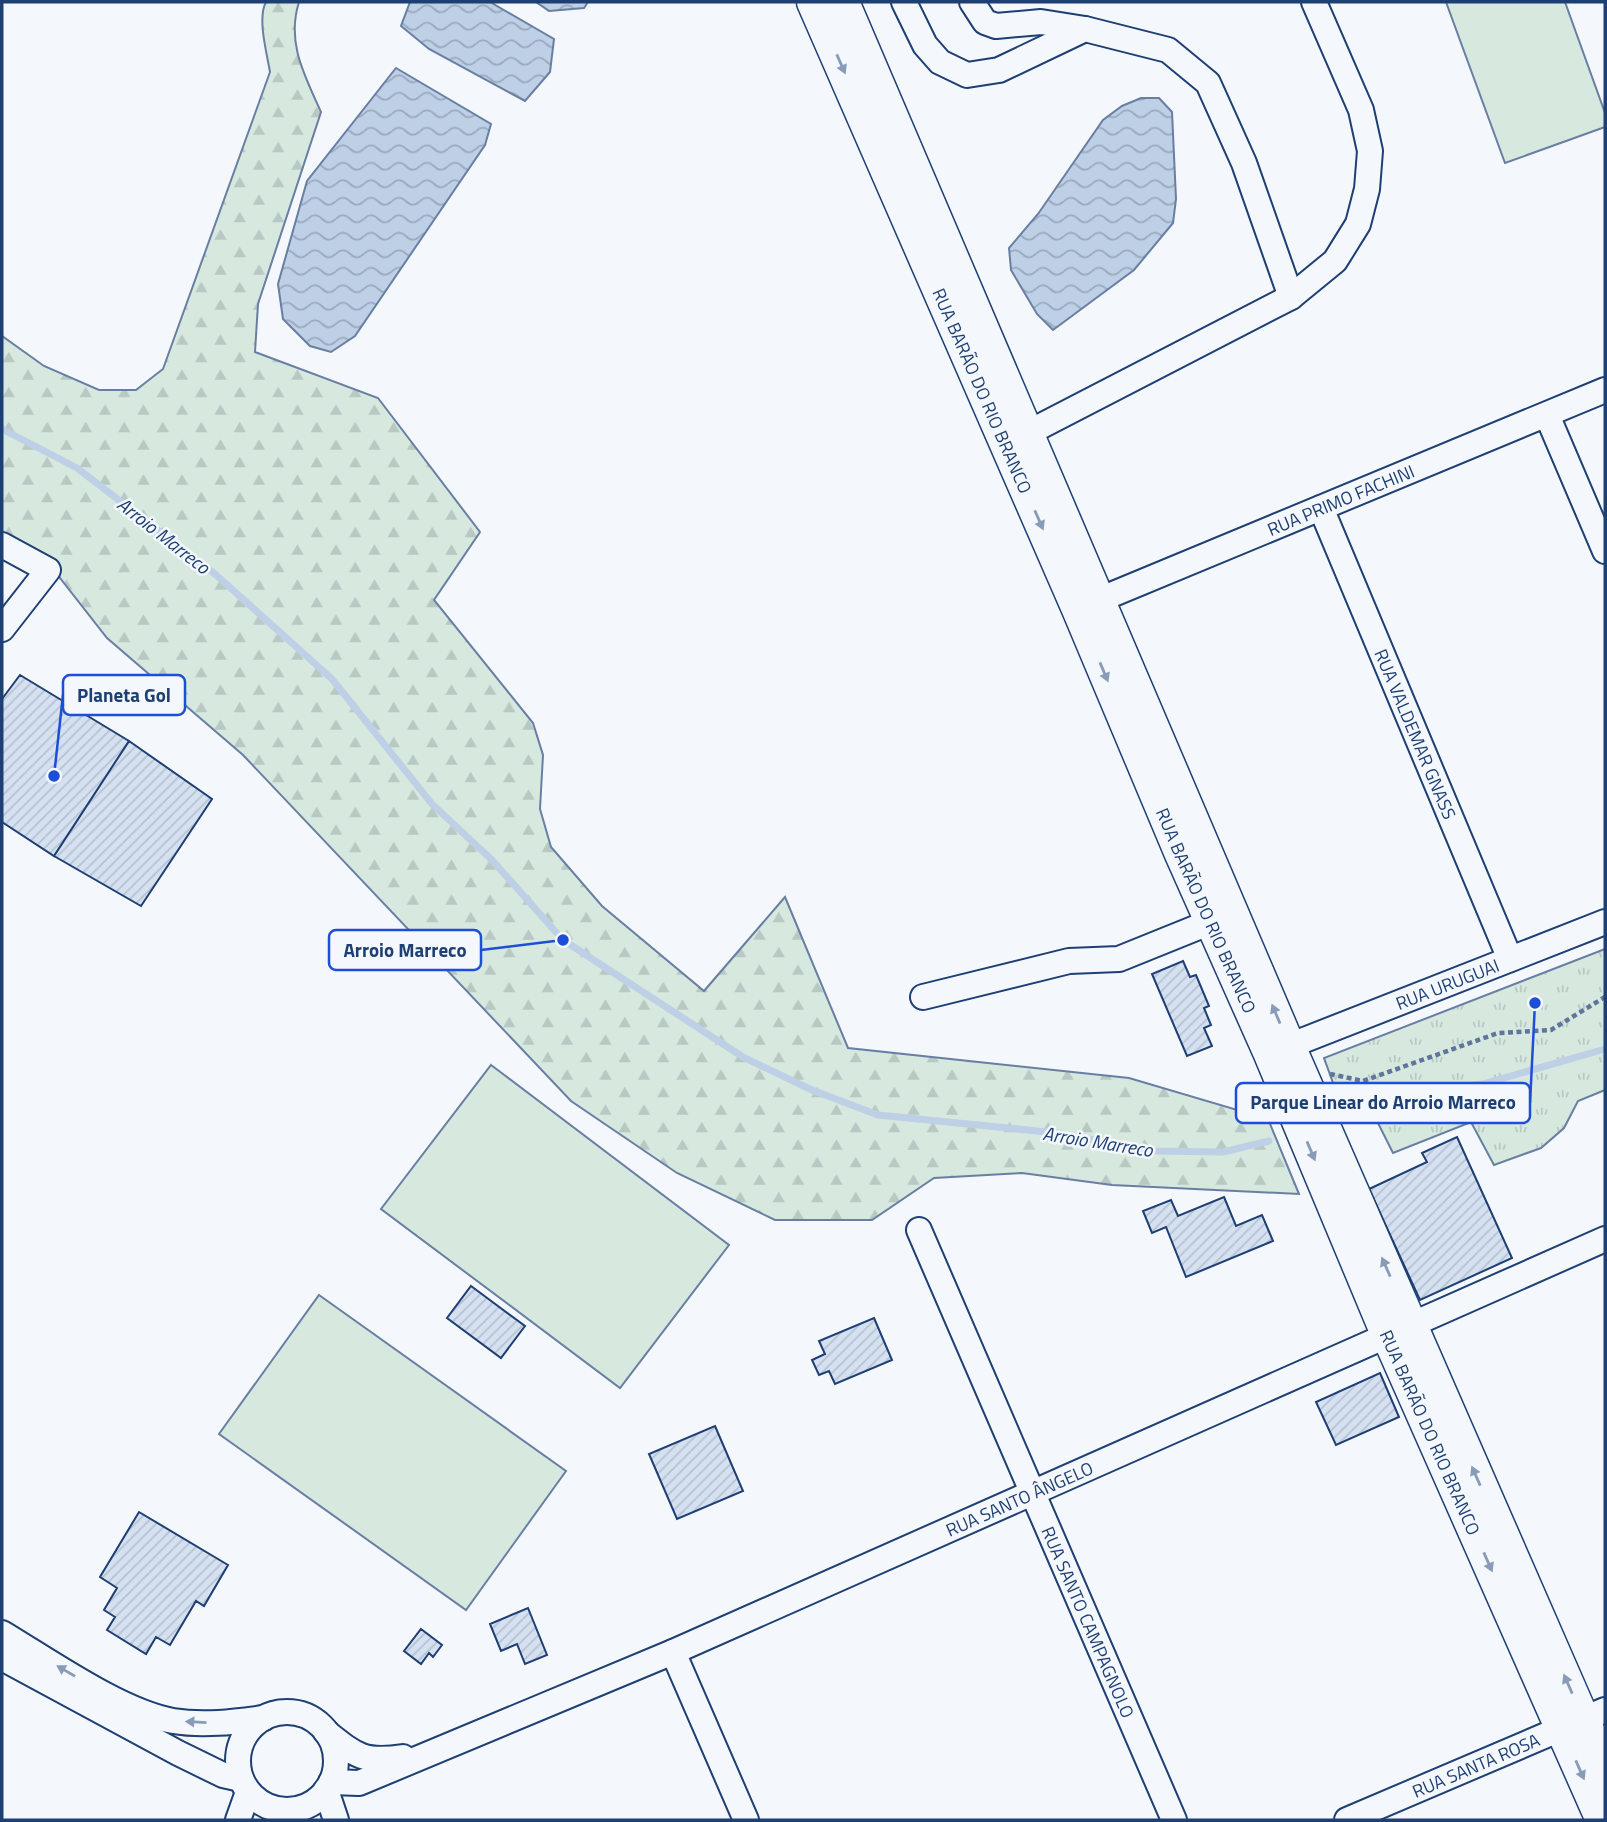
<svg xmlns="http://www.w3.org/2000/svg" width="1607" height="1822" font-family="'Titillium Web',sans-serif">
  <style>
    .grass { fill: #d7e8df; stroke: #687fa3; stroke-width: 2 }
    .forest { fill: url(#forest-firs); stroke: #687fa3; stroke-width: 2 }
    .park { fill: url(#park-tufts); stroke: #687fa3; stroke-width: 2 }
    .water { fill: url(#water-waves); stroke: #687fa3; stroke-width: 2 }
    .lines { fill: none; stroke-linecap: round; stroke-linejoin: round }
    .stream { stroke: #bed0e5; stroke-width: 7 }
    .building { fill: url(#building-hatch); stroke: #1d3f73; stroke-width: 2 }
    .minor-casing { stroke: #1d3f73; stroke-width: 28 }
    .major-casing { stroke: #1d3f73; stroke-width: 35 }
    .path { stroke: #5e769c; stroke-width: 4.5; stroke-dasharray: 5 3.5; stroke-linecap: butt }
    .minor { stroke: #f4f7fb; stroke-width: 24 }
    .major { stroke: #f4f7fb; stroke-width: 32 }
    .oneway { fill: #889bb7 }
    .labels { text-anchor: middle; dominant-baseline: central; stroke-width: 5; stroke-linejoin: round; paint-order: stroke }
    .street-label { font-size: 18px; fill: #1d3f73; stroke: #f4f7fb }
    .water-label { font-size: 19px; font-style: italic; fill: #1d3f73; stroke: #f4f7fb }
    .leader { fill: none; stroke: #1d4ed8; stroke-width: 2.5 }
    .callout-dot { fill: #1d4ed8; stroke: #f4f7fb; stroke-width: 2.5 }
    .callout { fill: #f4f7fb; stroke: #1d4ed8; stroke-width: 2.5 }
    .callout-label { font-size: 19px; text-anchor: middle; font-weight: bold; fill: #1d3f73 }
  </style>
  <defs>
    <pattern id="forest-firs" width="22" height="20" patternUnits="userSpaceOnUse" patternTransform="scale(1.75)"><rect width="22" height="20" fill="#d7e8df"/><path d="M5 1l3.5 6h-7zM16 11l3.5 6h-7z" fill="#b8c8c3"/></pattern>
    <pattern id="park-tufts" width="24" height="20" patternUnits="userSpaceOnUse" patternTransform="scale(1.75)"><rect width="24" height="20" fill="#d7e8df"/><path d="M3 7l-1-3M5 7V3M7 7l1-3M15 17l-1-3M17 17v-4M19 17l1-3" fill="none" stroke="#b8c8c3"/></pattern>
    <pattern id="water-waves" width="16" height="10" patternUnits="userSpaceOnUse" patternTransform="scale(1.75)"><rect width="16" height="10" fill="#bed0e5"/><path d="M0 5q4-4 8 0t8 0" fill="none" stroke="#9aaabe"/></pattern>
    <pattern id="building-hatch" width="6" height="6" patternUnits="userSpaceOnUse" patternTransform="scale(1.75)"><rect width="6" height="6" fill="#d5e0f0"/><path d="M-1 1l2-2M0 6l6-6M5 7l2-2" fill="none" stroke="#b6c1d1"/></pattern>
  </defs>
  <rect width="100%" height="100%" fill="#f4f7fb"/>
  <path class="grass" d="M 1446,2 L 1565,2 L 1605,113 L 1605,127 L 1505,163 Z
    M 491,1065 L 729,1245 L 620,1388 L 381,1209 Z
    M 319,1295 L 566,1471 L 466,1610 L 219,1434 Z"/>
  <path class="forest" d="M 266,2 L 299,2 C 286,43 305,76 321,112 L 258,304 L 255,352 L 378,398 L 480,532 L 434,600 L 533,723 L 543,755 L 540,809 L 551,847 L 602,906 L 704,991 L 785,897 L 848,1048 L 1129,1078 L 1268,1119 L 1299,1194 L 1112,1185 L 1022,1173 L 934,1178 L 872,1220 L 775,1220 L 677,1173 L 571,1101 L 243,755 L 107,638 L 42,555 L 2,534 L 2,336 L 44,366 L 99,390 L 136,390 L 163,369 L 270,72 C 267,54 257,18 266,2 Z"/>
  <path class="park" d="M 1605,949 L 1605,1090 L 1578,1101 L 1564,1128 L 1541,1148 L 1494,1165 L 1471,1122 L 1393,1153 L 1367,1101 L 1340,1102 L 1324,1058 Z"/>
  <path class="water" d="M 410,2 L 490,2 L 554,39 L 550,72 L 525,101 L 429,49 L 401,26 Z
    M 536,2 L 588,2 L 584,8 L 549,11 Z
    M 396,68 L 491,124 L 485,145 L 355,336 L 331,352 L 310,346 L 283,319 L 278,284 L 307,181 Z
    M 1141,98 L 1159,98 L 1172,112 L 1176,199 L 1173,223 L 1134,270 L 1053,330 L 1037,314 L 1011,270 L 1009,248 L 1038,214 L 1103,120 L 1122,106 Z"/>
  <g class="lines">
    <path class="stream" d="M 2,429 L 77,468 L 215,574 L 332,679 L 432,804 L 492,860 L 563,940 L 743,1057 L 812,1090 L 878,1115 L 1057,1133 L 1151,1151 L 1223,1152 L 1269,1141
      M 1355,1113 L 1435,1090 L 1483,1084 L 1605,1049"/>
  </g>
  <path class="building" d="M 20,675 L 129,741 L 54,856 L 2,822 L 2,699 Z
    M 129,741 L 212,799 L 141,906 L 54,856 Z
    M 1183,961 L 1190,977 L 1196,975 L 1209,1006 L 1204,1008 L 1211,1025 L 1204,1028 L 1212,1046 L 1187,1056 L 1152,974 Z
    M 1457,1137 L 1512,1258 L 1420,1300 L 1369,1189 L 1427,1162 L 1422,1153 Z
    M 1224,1197 L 1236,1226 L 1262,1215 L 1273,1241 L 1186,1277 L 1166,1227 L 1152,1233 L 1143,1211 L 1171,1200 L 1178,1216 Z
    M 471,1286 L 525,1326 L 501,1358 L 447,1318 Z
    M 874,1318 L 892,1360 L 835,1384 L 829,1371 L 819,1375 L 812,1360 L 825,1354 L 819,1341 Z
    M 1380,1373 L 1399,1417 L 1336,1445 L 1316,1402 Z
    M 715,1426 L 743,1491 L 677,1519 L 649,1454 Z
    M 139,1512 L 228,1565 L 204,1606 L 196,1601 L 170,1645 L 156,1637 L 146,1654 L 107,1630 L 115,1617 L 104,1610 L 117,1588 L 100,1577 Z
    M 528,1608 L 547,1655 L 525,1664 L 517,1644 L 501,1651 L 490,1624 Z
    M 421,1629 L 442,1645 L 433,1657 L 429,1653 L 421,1664 L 404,1651 Z"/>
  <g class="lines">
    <g class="minor-casing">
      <g id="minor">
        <path d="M 904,2 L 925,45 L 940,62 L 967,75 L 999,70 L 1085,29 L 1168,50 L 1208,83 L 1244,163 L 1291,297"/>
        <path d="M 972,2 L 985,22 L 996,26 L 1041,22 L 1085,29"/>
        <path d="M 1547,415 L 1605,551"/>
        <path d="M 1014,440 L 1291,297 L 1335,261 L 1358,224 L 1367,189 L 1370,151 L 1361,110 L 1314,2"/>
        <path id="s1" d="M 1321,508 L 1510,959"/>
        <path d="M 2,545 L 48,570 L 2,629"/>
        <path id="s2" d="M 1082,607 L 1605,390"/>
        <path d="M 923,997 L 1069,961 L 1119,959 L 1228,915"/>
        <path id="s3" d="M 1289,1046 L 1605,922"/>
        <path id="s4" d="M 919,1230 L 1174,1820"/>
        <path d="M 2,1633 C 49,1661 121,1712 173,1721 C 203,1726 234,1722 264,1718"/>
        <path d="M 673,1652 L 746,1820"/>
        <path d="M 2,1658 L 178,1753 L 223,1775 L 241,1779"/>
        <circle cx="287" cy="1761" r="49"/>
        <path d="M 326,1732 C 356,1756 364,1763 403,1757"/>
        <path id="s5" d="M 331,1782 L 359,1783 L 673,1652 L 1605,1239"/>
        <path d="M 326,1790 L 336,1820"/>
        <path d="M 238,1820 L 248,1792"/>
        <path id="s6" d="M 1347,1820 L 1605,1710"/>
      </g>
    </g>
    <g class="major-casing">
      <g id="major">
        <path id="s7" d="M 813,2 L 1078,609 L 1181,854 L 1270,1054 L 1387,1334 L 1602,1820"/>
        <path d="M 843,2 L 1289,1046 L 1605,1769"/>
      </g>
    </g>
    <path class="path" d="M 1330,1074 L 1363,1081 L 1498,1033 L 1551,1030 L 1605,997"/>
    <use href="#minor" class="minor"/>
    <use href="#major" class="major"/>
  </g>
  <defs><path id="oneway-solid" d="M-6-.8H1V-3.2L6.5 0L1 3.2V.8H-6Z" transform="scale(1.75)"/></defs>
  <g class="oneway">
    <use href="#oneway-solid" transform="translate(841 64) rotate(66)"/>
    <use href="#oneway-solid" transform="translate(1039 520) rotate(66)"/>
    <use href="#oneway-solid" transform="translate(1104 672) rotate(67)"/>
    <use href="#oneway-solid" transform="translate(1276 1014) rotate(-113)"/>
    <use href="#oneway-solid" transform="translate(1311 1151) rotate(67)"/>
    <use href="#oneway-solid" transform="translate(1386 1267) rotate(-114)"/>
    <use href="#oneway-solid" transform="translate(1476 1476) rotate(-114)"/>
    <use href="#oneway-solid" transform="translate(1488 1562) rotate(66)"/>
    <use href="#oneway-solid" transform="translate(66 1671) rotate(-150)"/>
    <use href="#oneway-solid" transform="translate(1568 1684) rotate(-114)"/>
    <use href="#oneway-solid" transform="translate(196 1722) rotate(-177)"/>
    <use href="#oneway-solid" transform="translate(1580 1770) rotate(66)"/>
  </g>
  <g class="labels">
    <g class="street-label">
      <text stroke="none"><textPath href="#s7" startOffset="424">RUA BARÃO DO RIO BRANCO</textPath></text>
      <text stroke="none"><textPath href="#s2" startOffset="280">RUA PRIMO FACHINI</textPath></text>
      <text stroke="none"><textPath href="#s1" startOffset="245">RUA VALDEMAR GNASS</textPath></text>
      <text stroke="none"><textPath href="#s7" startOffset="990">RUA BARÃO DO RIO BRANCO</textPath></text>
      <text stroke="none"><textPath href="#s3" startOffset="170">RUA URUGUAI</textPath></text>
      <text stroke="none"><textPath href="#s7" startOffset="1558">RUA BARÃO DO RIO BRANCO</textPath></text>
      <text stroke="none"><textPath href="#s5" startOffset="747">RUA SANTO ÂNGELO</textPath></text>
      <text stroke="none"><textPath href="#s4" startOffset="427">RUA SANTO CAMPAGNOLO</textPath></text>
      <text stroke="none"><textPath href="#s6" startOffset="140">RUA SANTA ROSA</textPath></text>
    </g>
    <g class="water-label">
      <text transform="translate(164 535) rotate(38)">Arroio Marreco</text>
      <text transform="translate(1098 1141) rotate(9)">Arroio Marreco</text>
    </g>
  </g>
  <path class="leader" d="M54 776L63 695M563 940L481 950M1535 1003L1530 1103"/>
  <g class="callout-dot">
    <circle cx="54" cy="776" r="7"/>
    <circle cx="563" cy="940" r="7"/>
    <circle cx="1535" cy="1003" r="7"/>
  </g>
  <g class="callout">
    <rect x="63" y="675" width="122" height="40" rx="7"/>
    <rect x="329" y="930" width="152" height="40" rx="7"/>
    <rect x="1236" y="1083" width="294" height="40" rx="7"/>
  </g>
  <g class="callout-label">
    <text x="124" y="702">Planeta Gol</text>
    <text x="405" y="957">Arroio Marreco</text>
    <text x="1383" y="1109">Parque Linear do Arroio Marreco</text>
  </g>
  <rect width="1607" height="1822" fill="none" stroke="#1d3f73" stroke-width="7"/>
</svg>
